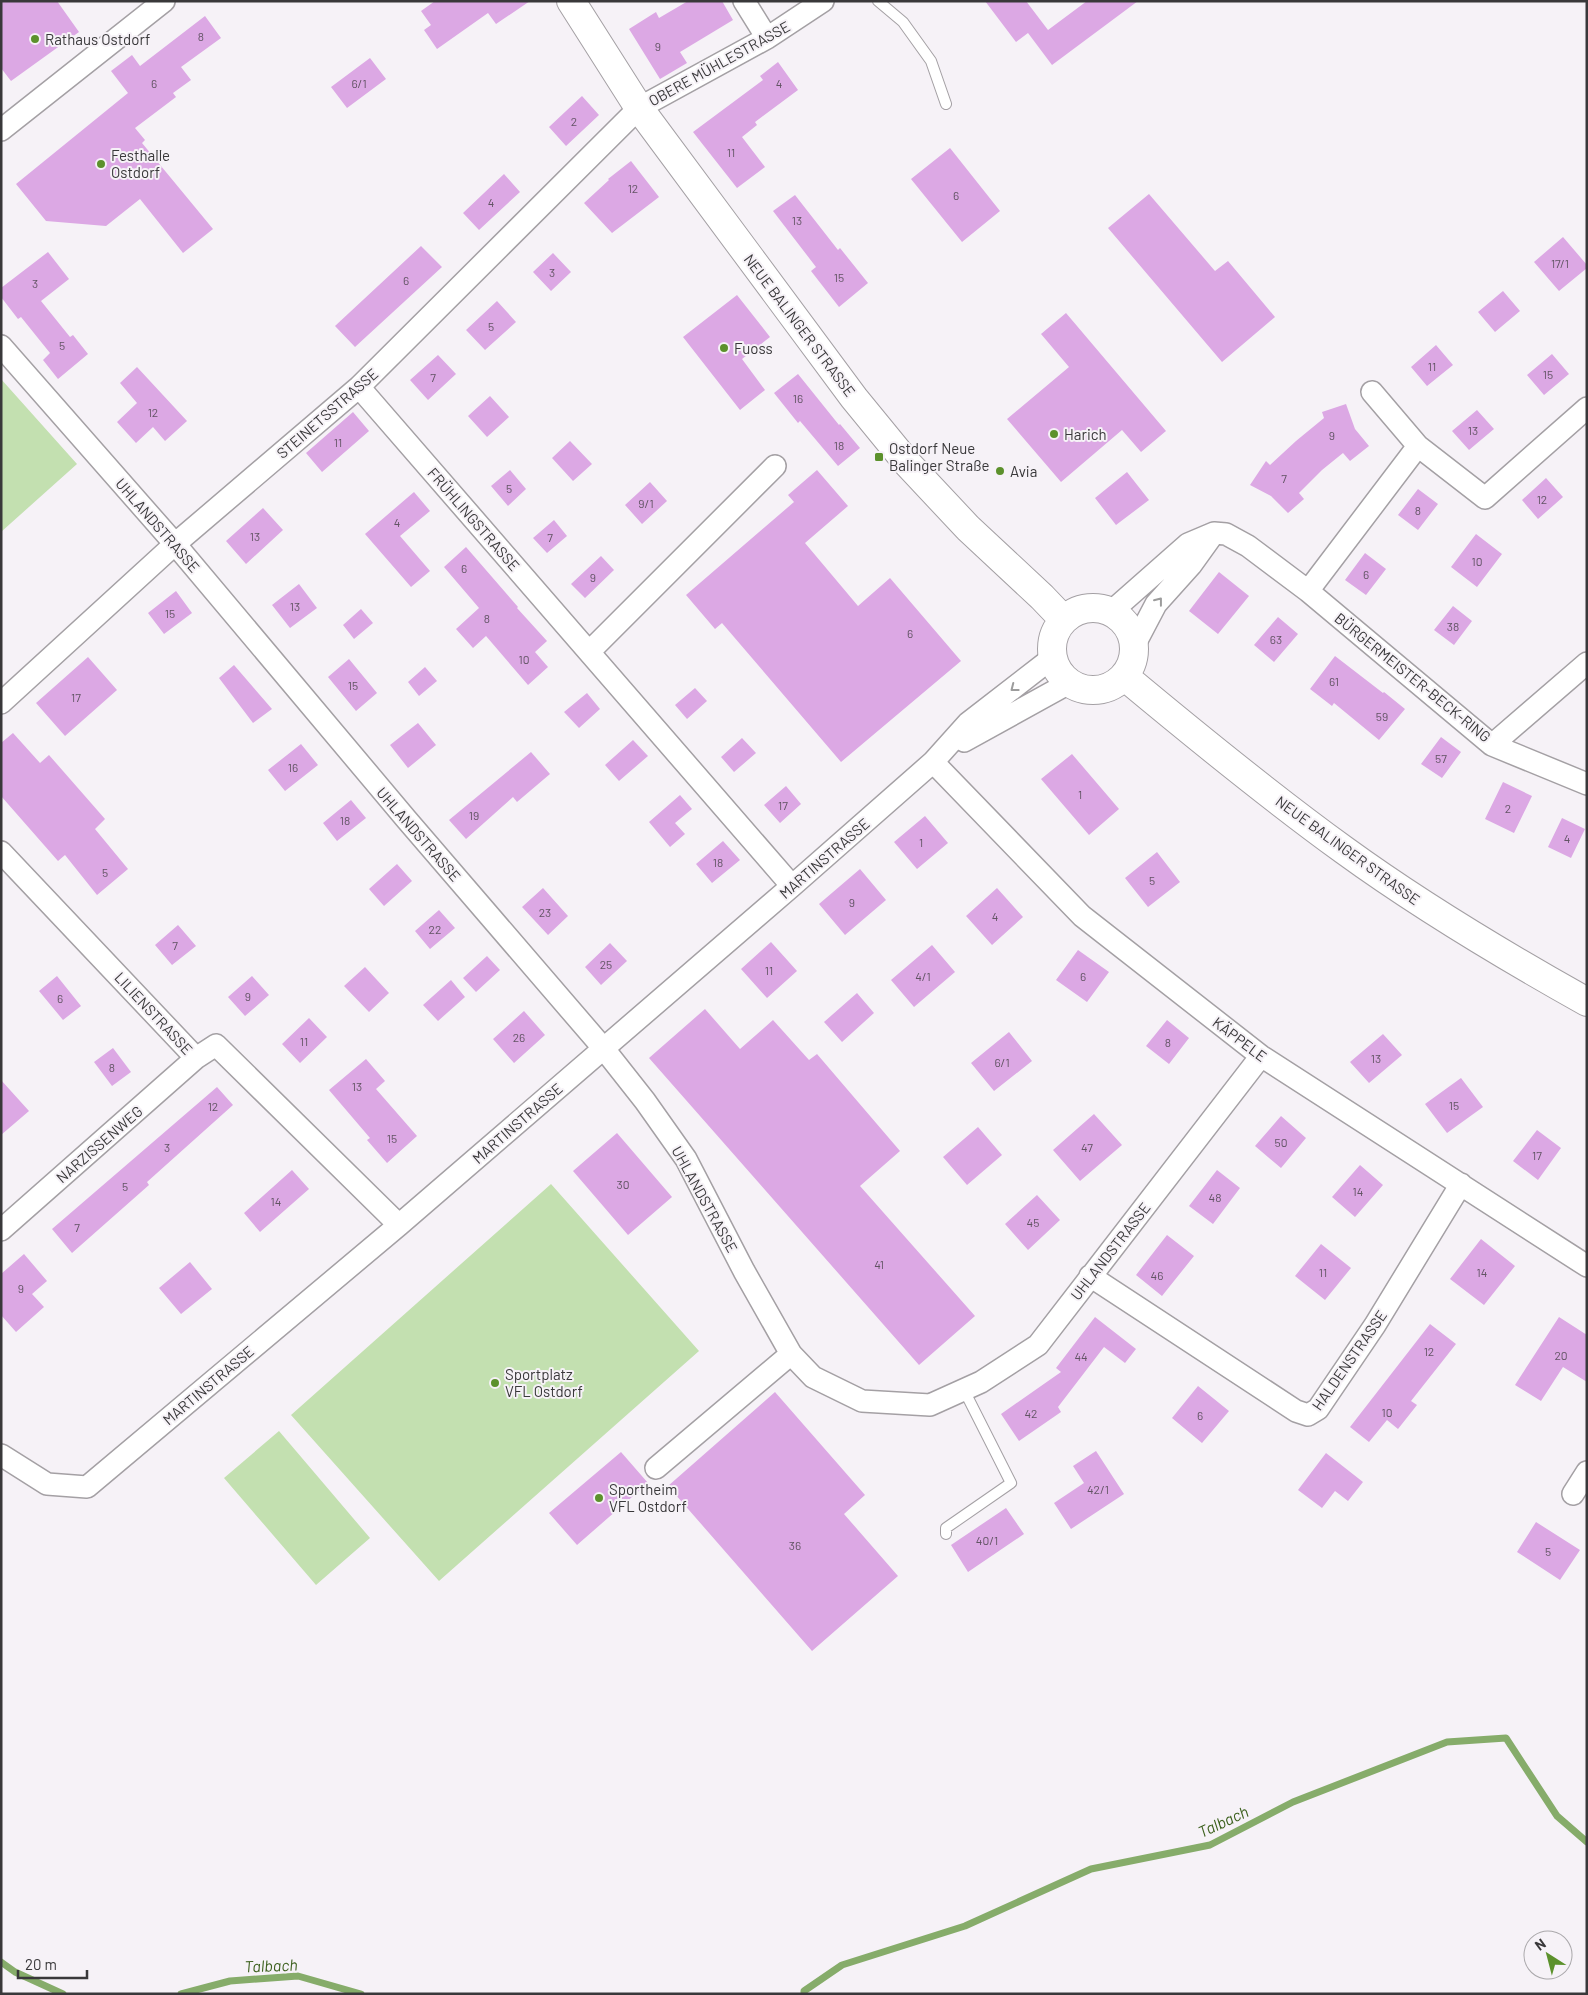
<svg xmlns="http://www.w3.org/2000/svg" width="1588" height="1995" font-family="Barlow,sans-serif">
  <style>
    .green { fill: #c3e0b0 }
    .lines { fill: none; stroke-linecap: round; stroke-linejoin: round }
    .stream { stroke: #86ac6a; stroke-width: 7 }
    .building { fill: #dca8e4 }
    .service-casing { stroke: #a4a0a4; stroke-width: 12 }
    .minor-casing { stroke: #a4a0a4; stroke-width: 24 }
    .secondary-casing { stroke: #a4a0a4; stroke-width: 30 }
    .service { stroke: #fff; stroke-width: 10 }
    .minor { stroke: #fff; stroke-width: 21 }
    .secondary { stroke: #fff; stroke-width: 28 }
    .oneway { stroke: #9c9c9c }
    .poi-dot { fill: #5c912c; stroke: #f6f2f7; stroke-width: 2 }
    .labels { text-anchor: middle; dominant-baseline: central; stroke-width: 4; stroke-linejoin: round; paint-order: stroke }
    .number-label { font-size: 12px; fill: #625464 }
    .poi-label { font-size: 15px; fill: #39383a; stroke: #f6f2f7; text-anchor: start }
    .street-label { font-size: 15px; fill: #39383a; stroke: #f6f2f7 }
    .water-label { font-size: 16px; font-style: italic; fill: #3c601d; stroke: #f6f2f7 }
  </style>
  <rect width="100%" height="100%" fill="#f6f2f7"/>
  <path class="green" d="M 1,379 L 77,464 L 1,532 Z
    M 551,1184 L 699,1351 L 439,1581 L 291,1415 Z
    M 279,1431 L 370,1538 L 316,1585 L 224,1478 Z"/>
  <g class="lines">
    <path class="stream" d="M 1,1962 L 15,1972 L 63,1994
      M 181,1994 L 230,1981 L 298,1976 L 361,1994
      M 804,1994 L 804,1991 L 842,1965 L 965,1926 L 1091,1869 L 1210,1845 L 1293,1802 L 1447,1742 L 1506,1738 L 1557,1816 L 1587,1842"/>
  </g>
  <path class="building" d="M 1,1 L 57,1 L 79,32 L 11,81 L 1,68 Z
    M 435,1 L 530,1 L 496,24 L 488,13 L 437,49 L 424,30 L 431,25 L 421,11 Z
    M 688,1 L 722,1 L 733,20 L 680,52 L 687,63 L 660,79 L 629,29 L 656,12 L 659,18 Z
    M 985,1 L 1026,1 L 1048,30 L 1087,1 L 1138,1 L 1052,65 L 1028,33 L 1016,42 Z
    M 205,16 L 221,38 L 181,67 L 191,80 L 173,93 L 176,97 L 135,128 L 145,140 L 142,143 L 213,229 L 183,253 L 140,199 L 106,226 L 46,221 L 16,184 L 128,93 L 111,71 L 132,55 L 140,66 Z
    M 370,58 L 386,79 L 347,108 L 331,87 Z
    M 778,62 L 798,90 L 755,122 L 757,125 L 742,137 L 765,167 L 737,188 L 693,132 L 763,80 L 760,76 Z
    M 582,96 L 599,115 L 566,146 L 549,127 Z
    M 950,148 L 1000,211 L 962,242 L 911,179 Z
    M 631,161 L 659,197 L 612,233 L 584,203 L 609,180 L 608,179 Z
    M 504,174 L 520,192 L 479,230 L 463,213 Z
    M 1149,194 L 1215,271 L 1228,261 L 1275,317 L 1222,362 L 1108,228 Z
    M 795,195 L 838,250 L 840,248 L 868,283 L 839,307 L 811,271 L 816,267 L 773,211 Z
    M 1563,237 L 1587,265 L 1587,268 L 1559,291 L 1534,262 Z
    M 421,246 L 442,267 L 355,347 L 335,326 Z
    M 48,252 L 69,279 L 41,301 L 70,337 L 73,335 L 88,354 L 58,379 L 43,360 L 50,353 L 21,317 L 18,319 L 1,297 L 1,288 Z
    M 553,253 L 571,272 L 551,291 L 533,272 Z
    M 1503,291 L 1520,311 L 1495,332 L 1478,312 Z
    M 737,295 L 770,337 L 742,359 L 765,390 L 740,410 L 683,337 Z
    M 497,301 L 516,322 L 485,350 L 466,330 Z
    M 1066,313 L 1166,431 L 1141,452 L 1122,430 L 1061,482 L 1007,419 L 1069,367 L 1041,334 Z
    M 1436,345 L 1453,365 L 1427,386 L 1411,367 Z
    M 1552,354 L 1569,374 L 1544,395 L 1527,375 Z
    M 438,355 L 456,374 L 428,400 L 410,380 Z
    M 137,367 L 187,421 L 165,441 L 153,427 L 136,443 L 117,422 L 137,403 L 120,383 Z
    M 798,374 L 839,425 L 840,424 L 860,448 L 838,466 L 800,421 L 798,423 L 774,393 Z
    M 490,396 L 509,417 L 487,437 L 468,416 Z
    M 1346,404 L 1355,429 L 1369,446 L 1350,461 L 1343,453 L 1322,470 L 1299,493 L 1304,499 L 1288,513 L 1271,496 L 1250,485 L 1266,461 L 1270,465 L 1296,441 L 1324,418 L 1322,412 Z
    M 1477,410 L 1494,429 L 1469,450 L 1452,431 Z
    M 353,412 L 369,431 L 322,472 L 306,453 Z
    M 570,441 L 592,464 L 573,481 L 552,458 Z
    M 510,470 L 526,489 L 508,506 L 491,486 Z
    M 817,470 L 848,506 L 805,543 L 858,606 L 890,578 L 961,661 L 841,762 L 722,623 L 715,629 L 686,595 L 794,502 L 788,495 Z
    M 1127,472 L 1149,500 L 1116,525 L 1095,498 Z
    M 1546,478 L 1563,497 L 1538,519 L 1522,500 Z
    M 650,482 L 667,501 L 642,524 L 625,505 Z
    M 1418,489 L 1438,504 L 1418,530 L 1398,515 Z
    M 414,492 L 430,511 L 400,536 L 430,571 L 411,587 L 365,534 Z
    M 263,508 L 283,530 L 246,564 L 226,541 Z
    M 554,520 L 567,536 L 547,553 L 533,538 Z
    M 1476,534 L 1502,554 L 1477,587 L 1451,567 Z
    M 466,547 L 518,607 L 517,608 L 547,641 L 535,652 L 548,667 L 528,685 L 486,636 L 473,648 L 456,629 L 479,608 L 444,567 Z
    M 1365,553 L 1386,569 L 1366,595 L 1345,580 Z
    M 601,556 L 614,570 L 585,598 L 571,584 Z
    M 1219,572 L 1249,596 L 1218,634 L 1189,611 Z
    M 299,584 L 317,608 L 290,628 L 272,605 Z
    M 176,591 L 192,613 L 164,634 L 148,613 Z
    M 1453,606 L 1472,621 L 1454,645 L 1434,630 Z
    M 361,609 L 373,623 L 354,639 L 343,625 Z
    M 1278,617 L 1298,634 L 1274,662 L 1254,645 Z
    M 1335,656 L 1383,693 L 1384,692 L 1405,709 L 1379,740 L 1334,703 L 1332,706 L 1310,689 Z
    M 88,657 L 117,690 L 65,736 L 36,703 Z
    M 349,659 L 377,693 L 356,711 L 328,677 Z
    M 234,665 L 272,709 L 253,723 L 219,678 Z
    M 425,667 L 437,681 L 419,696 L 408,682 Z
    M 695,688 L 707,701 L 687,719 L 675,705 Z
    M 587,693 L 600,709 L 579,728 L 564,712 Z
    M 418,723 L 436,745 L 408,768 L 390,745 Z
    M 13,733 L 40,763 L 49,755 L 105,819 L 95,829 L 128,869 L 97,895 L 65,855 L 58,861 L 1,796 L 1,743 Z
    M 1441,737 L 1461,752 L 1442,778 L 1421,764 Z
    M 742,738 L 756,753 L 734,772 L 721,757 Z
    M 633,740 L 648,756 L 619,781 L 605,765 Z
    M 301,744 L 318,765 L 285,791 L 268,770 Z
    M 531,752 L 550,774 L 517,802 L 513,797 L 466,839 L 449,820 Z
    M 1072,754 L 1119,809 L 1089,835 L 1041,779 Z
    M 1503,782 L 1532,796 L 1514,833 L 1485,819 Z
    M 786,786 L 801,804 L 780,823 L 764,805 Z
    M 680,795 L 692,809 L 675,823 L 685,834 L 670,847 L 649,822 Z
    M 351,800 L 366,818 L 337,841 L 323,823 Z
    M 925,816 L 948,843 L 917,869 L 894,842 Z
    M 1562,818 L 1585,829 L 1571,858 L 1548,847 Z
    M 723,841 L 740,860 L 712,883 L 696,864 Z
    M 1157,852 L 1180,882 L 1148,907 L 1125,878 Z
    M 397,864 L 412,881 L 384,906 L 369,889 Z
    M 860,869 L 886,900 L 845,935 L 819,904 Z
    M 543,888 L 568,916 L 548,935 L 522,907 Z
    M 997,888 L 1023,917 L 992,945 L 966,916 Z
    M 439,910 L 455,928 L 430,949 L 415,931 Z
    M 178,925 L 196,946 L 172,965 L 155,945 Z
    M 771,942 L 797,971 L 767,998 L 741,969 Z
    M 610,943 L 627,961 L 601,985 L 585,967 Z
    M 932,945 L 955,972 L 914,1007 L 891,980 Z
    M 1078,950 L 1109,972 L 1087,1002 L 1056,980 Z
    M 487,956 L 500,970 L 476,992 L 463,978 Z
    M 365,967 L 389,993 L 369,1012 L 344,986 Z
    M 57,976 L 81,1006 L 63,1020 L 39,991 Z
    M 252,976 L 269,995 L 245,1016 L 228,997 Z
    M 451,980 L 465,997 L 438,1021 L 423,1005 Z
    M 857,993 L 874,1013 L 842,1042 L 824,1022 Z
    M 705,1009 L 740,1049 L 773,1020 L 809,1060 L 817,1054 L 900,1151 L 860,1186 L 975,1316 L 919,1365 L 649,1058 Z
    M 524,1011 L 545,1035 L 514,1063 L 493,1039 Z
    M 309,1018 L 327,1037 L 300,1063 L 282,1044 Z
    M 1167,1020 L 1189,1038 L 1169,1064 L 1146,1046 Z
    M 1009,1032 L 1032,1061 L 994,1091 L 971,1063 Z
    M 1383,1034 L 1402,1055 L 1369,1083 L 1350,1062 Z
    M 113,1048 L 131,1072 L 112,1086 L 94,1062 Z
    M 366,1059 L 385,1081 L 376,1089 L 417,1136 L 387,1163 L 367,1140 L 370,1138 L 329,1090 Z
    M 1461,1078 L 1483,1107 L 1447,1133 L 1425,1104 Z
    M 1,1080 L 29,1111 L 1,1135 Z
    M 217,1087 L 233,1105 L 147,1182 L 149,1185 L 72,1253 L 52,1229 Z
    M 1094,1114 L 1122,1145 L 1080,1181 L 1053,1150 Z
    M 1281,1116 L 1306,1138 L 1281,1168 L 1255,1146 Z
    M 978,1127 L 1002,1155 L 967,1185 L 943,1157 Z
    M 1537,1130 L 1561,1148 L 1538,1180 L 1513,1161 Z
    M 617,1133 L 672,1197 L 628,1235 L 573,1171 Z
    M 1360,1165 L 1383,1185 L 1355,1217 L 1332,1197 Z
    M 292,1170 L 309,1189 L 260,1232 L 244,1213 Z
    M 1217,1170 L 1240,1188 L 1213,1224 L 1189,1206 Z
    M 1037,1195 L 1060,1220 L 1028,1250 L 1005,1224 Z
    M 1167,1235 L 1194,1256 L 1162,1296 L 1136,1275 Z
    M 1481,1239 L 1515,1266 L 1484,1305 L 1450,1279 Z
    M 1321,1244 L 1351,1268 L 1325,1300 L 1295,1276 Z
    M 24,1254 L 47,1281 L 32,1294 L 44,1307 L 16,1332 L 1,1315 L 1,1274 Z
    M 190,1262 L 212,1289 L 181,1314 L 159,1288 Z
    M 1095,1317 L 1136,1349 L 1125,1363 L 1104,1347 L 1058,1407 L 1061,1412 L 1019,1441 L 1001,1414 L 1061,1372 L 1056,1368 Z
    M 1559,1317 L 1587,1335 L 1587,1382 L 1563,1367 L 1541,1401 L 1515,1385 Z
    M 1430,1324 L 1456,1344 L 1411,1401 L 1417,1405 L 1398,1429 L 1387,1420 L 1369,1442 L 1350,1427 Z
    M 1198,1386 L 1229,1411 L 1202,1443 L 1172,1418 Z
    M 775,1392 L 865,1495 L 844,1514 L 898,1576 L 812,1651 L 668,1486 Z
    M 1096,1451 L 1124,1494 L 1071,1529 L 1054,1503 L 1084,1483 L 1073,1466 Z
    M 621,1452 L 648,1483 L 577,1545 L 549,1513 Z
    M 1326,1453 L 1363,1482 L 1348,1501 L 1335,1491 L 1322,1508 L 1298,1490 Z
    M 1006,1508 L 1024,1534 L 968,1572 L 951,1545 Z
    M 1536,1522 L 1580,1550 L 1560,1580 L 1517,1552 Z"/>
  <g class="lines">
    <g class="service-casing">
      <path id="service" d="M 878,1 L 903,22 L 931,61 L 946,104
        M 946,1534 L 946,1528 L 1011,1483 L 964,1390"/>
    </g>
    <g class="minor-casing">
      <path id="minor" d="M 744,1 L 767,38
        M 1,130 L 164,1
        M 1,346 L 175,544 L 407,820 L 604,1049 L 645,1101 L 686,1159 L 744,1271 L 791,1354 L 813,1377 L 862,1401 L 930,1405 L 981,1382 L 1038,1345 L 1261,1056
        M 359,387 L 792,886
        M 1372,392 L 1418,446
        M 1308,591 L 1418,446 L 1485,498 L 1587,408
        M 1112,611 L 1188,544 L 1214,533 L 1226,534 L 1248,546 L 1308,591 L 1492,745 L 1587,663
        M 1135,644 L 1156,604 L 1191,565 L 1214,533
        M 589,652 L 775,466
        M 1,703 L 175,544 L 359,387 L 639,108 L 767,38 L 823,1
        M 964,741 L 1069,683
        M 1492,745 L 1587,784
        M 933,762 L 1082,916 L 1261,1056 L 1587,1266
        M 1,852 L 196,1058 L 216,1045 L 399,1225
        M 1,1230 L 196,1058
        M 1090,1276 L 1296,1411 L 1308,1415 L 1318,1409 L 1375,1325 L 1461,1184
        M 1,1455 L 47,1484 L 87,1487 L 399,1225 L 792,886 L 933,762 L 968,723 L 1052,658
        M 656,1468 L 791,1354
        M 1573,1494 L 1587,1472"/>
    </g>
    <g class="secondary-casing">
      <path id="secondary" d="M 571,1 L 639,108 L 854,398 L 908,464 L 968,528 L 1042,597 L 1064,620
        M1052 649a41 41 0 1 1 82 0a41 41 0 1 1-82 0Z
        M 1124,676 C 1196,736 1268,795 1344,850 C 1421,906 1503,955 1587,1002"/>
    </g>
    <use href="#service" class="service"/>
    <use href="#minor" class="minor"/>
    <use href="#secondary" class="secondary"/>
  </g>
  <defs><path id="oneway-chevron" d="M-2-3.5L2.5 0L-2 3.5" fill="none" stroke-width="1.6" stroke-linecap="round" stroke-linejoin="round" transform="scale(1.25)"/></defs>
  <g class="oneway">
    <use href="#oneway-chevron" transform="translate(1159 601) rotate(-52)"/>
    <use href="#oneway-chevron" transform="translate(1014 688) rotate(142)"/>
  </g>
  <g class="poi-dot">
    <circle cx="35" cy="39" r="5"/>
    <circle cx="101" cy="164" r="5"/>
    <circle cx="724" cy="348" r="5"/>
    <circle cx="1054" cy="434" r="5"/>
    <rect x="874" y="452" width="10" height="10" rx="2.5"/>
    <circle cx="1000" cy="471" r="5"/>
    <circle cx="495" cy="1383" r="5"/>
    <circle cx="599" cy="1498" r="5"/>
  </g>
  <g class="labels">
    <g class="number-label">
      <text x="201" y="36">8</text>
      <text x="658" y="46">9</text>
      <text x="154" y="83">6</text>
      <text x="359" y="83">6/1</text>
      <text x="779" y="83">4</text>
      <text x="574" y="121">2</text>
      <text x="731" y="152">11</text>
      <text x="633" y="188">12</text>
      <text x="956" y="195">6</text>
      <text x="491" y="202">4</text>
      <text x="797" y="220">13</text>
      <text x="1560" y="263">17/1</text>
      <text x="552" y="272">3</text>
      <text x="839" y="277">15</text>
      <text x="406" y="280">6</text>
      <text x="35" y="283">3</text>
      <text x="491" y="326">5</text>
      <text x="62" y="345">5</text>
      <text x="1432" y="366">11</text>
      <text x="1548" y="374">15</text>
      <text x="433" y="377">7</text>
      <text x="798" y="398">16</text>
      <text x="153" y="412">12</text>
      <text x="1473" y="430">13</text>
      <text x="1332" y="435">9</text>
      <text x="338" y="442">11</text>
      <text x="839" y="445">18</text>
      <text x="1284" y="478">7</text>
      <text x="509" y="488">5</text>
      <text x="1542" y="499">12</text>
      <text x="646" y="503">9/1</text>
      <text x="1418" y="510">8</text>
      <text x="397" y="522">4</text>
      <text x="255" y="536">13</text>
      <text x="550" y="537">7</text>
      <text x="1477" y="561">10</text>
      <text x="464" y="568">6</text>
      <text x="1366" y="574">6</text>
      <text x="593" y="577">9</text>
      <text x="295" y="606">13</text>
      <text x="170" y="613">15</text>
      <text x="487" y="618">8</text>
      <text x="1453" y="626">38</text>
      <text x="910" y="633">6</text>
      <text x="1276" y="639">63</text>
      <text x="524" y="659">10</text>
      <text x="1334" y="681">61</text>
      <text x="353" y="685">15</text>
      <text x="76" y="697">17</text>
      <text x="1382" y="716">59</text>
      <text x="1441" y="758">57</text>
      <text x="293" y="767">16</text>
      <text x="1080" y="794">1</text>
      <text x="783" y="805">17</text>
      <text x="1508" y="808">2</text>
      <text x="474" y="815">19</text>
      <text x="345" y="820">18</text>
      <text x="1567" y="838">4</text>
      <text x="921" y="842">1</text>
      <text x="718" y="862">18</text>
      <text x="105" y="872">5</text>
      <text x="1152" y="880">5</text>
      <text x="852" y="902">9</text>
      <text x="545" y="912">23</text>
      <text x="995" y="916">4</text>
      <text x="435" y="929">22</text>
      <text x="175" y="945">7</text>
      <text x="606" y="964">25</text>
      <text x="769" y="970">11</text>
      <text x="923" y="976">4/1</text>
      <text x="1083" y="976">6</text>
      <text x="248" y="996">9</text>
      <text x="60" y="998">6</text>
      <text x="519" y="1037">26</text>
      <text x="304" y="1041">11</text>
      <text x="1168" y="1042">8</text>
      <text x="1376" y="1058">13</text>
      <text x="1002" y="1062">6/1</text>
      <text x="112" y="1067">8</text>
      <text x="357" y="1086">13</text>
      <text x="1454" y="1105">15</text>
      <text x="213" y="1106">12</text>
      <text x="392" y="1138">15</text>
      <text x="1281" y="1142">50</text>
      <text x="167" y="1147">3</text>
      <text x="1087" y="1147">47</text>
      <text x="1537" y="1155">17</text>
      <text x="623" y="1184">30</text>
      <text x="125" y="1186">5</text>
      <text x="1358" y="1191">14</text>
      <text x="1215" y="1197">48</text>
      <text x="276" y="1201">14</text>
      <text x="1033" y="1222">45</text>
      <text x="77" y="1227">7</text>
      <text x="879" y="1264">41</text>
      <text x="1323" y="1272">11</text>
      <text x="1482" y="1272">14</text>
      <text x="1157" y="1275">46</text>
      <text x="21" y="1288">9</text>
      <text x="1429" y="1351">12</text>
      <text x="1561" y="1355">20</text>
      <text x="1081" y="1356">44</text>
      <text x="1387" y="1412">10</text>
      <text x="1031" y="1413">42</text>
      <text x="1200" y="1415">6</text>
      <text x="1098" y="1489">42/1</text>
      <text x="987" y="1540">40/1</text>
      <text x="795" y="1545">36</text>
      <text x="1548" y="1551">5</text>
    </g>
    <g class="poi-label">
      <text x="45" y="39">Rathaus Ostdorf</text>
      <text x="111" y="155">Festhalle<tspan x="111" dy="17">Ostdorf</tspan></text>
      <text x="734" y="348">Fuoss</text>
      <text x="1064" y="434">Harich</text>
      <text x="889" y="448">Ostdorf Neue<tspan x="889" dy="17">Balinger Straße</tspan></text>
      <text x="1010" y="471">Avia</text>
      <text x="505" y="1374">Sportplatz<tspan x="505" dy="17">VFL Ostdorf</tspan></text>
      <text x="609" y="1489">Sportheim<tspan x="609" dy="17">VFL Ostdorf</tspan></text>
    </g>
    <g class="street-label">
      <text transform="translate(719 63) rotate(-29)">OBERE MÜHLESTRASSE</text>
      <text transform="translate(800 325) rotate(53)">NEUE BALINGER STRASSE</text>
      <text transform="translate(327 413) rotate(-41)">STEINETSSTRASSE</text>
      <text transform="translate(474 519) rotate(49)">FRÜHLINGSTRASSE</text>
      <text transform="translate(158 525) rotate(49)">UHLANDSTRASSE</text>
      <text transform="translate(1413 677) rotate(39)">BÜRGERMEISTER-BECK-RING</text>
      <text transform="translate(419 834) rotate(49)">UHLANDSTRASSE</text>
      <text transform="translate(1348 850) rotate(36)">NEUE BALINGER STRASSE</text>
      <text transform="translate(824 858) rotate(-41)">MARTINSTRASSE</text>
      <text transform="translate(154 1013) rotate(47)">LILIENSTRASSE</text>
      <text transform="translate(1240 1039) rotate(37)">KÄPPELE</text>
      <text transform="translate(517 1123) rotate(-41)">MARTINSTRASSE</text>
      <text transform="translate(99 1144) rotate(-41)">NARZISSENWEG</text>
      <text transform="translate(705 1199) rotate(61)">UHLANDSTRASSE</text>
      <text transform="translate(1110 1251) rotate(-52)">UHLANDSTRASSE</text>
      <text transform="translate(1349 1360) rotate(-55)">HALDENSTRASSE</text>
      <text transform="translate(208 1385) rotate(-40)">MARTINSTRASSE</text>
    </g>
    <g class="water-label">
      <text transform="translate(1223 1821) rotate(-25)">Talbach</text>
      <text transform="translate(271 1965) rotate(-2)">Talbach</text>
    </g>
  </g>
  <rect width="1588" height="1995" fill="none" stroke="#39383a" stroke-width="5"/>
  <g transform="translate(1548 1955) rotate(324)"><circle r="24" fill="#f6f2f7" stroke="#aaa8ab"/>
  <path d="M0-4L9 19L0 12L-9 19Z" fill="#5c912c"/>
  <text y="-8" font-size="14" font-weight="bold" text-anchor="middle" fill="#39383a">N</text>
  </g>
  <path d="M18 1970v8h69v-8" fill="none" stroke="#39383a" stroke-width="2.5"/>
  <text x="25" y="1970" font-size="15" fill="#39383a" stroke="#f6f2f7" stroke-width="4" paint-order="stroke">20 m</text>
</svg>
